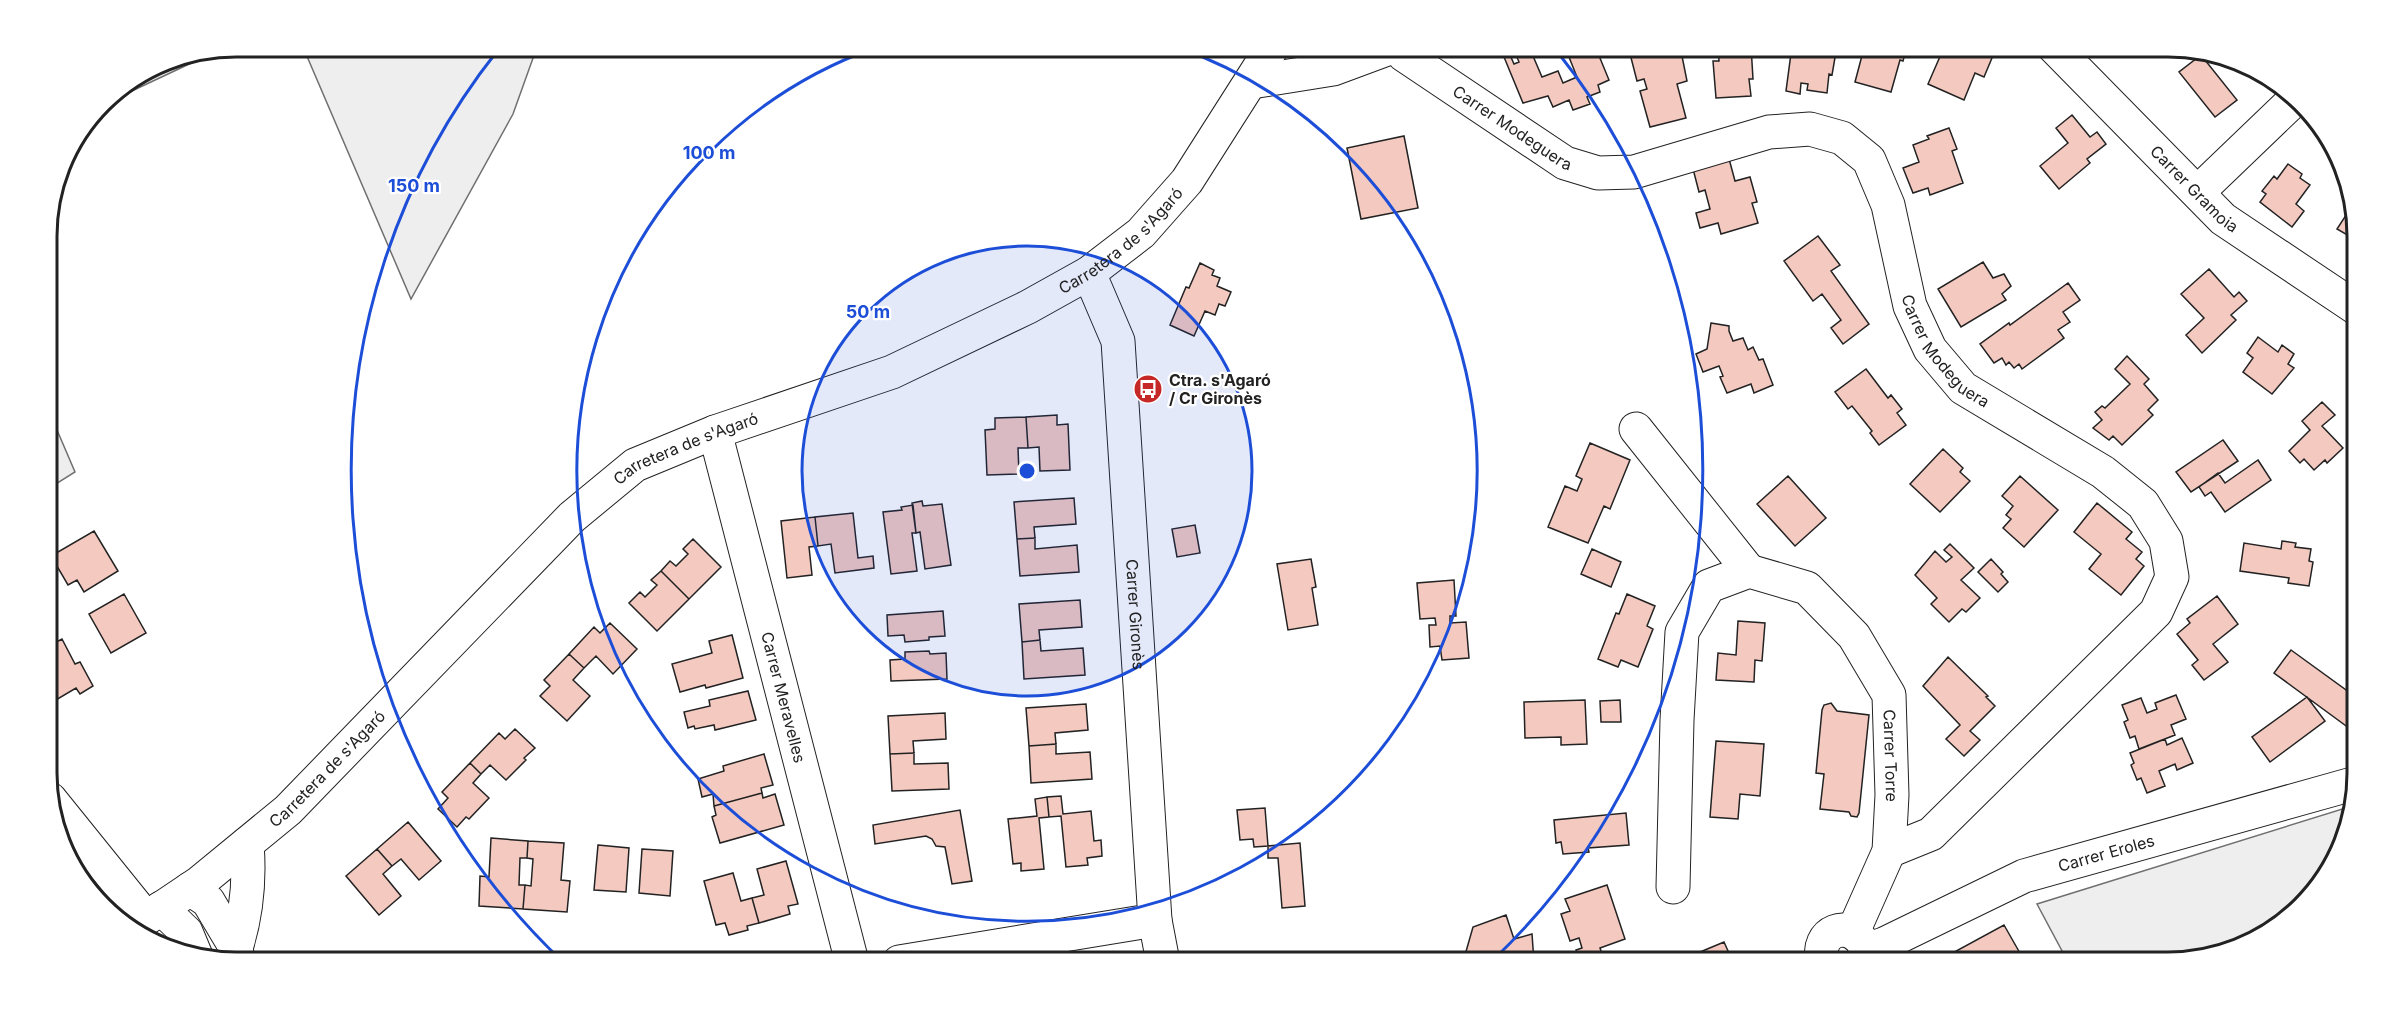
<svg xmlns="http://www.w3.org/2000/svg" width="2404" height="1009" font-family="Inter,sans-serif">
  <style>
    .green { fill: #eee; stroke: #6f6f6f; stroke-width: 1.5 }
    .building { fill: #f3c9c0; stroke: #222; stroke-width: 1.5 }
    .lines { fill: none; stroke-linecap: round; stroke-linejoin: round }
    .minor-casing { stroke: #222; stroke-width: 35 }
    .minor { stroke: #fff; stroke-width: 33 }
    .ring { fill: none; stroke: #1d4ed8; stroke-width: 3 }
    .labels { text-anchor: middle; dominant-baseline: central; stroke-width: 4.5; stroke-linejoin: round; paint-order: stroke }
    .street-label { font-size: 16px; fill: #222; stroke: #fff }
    .poi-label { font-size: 16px; font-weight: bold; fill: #222; stroke: #fff; text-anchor: start }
    .rim { fill: none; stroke: #222; stroke-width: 3 }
    .centre { fill: #1d4ed8; stroke: #fff; stroke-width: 3 }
    .ring-label { font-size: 18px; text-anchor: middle; font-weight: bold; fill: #1d4ed8; stroke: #fff; stroke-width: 4.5; stroke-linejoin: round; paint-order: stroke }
  </style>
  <rect width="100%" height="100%" fill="#fff"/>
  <path class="green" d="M 303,47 L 537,47 L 513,114 L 411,299 Z
    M 219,50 L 102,105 L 111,94 L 164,61 Z
    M 48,409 L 75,472 L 48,489 Z
    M 2352,806 L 2347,834 L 2319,888 L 2283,924 L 2229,952 L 2180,962 L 2068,962 L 2037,904 Z"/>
  <path class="building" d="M 1572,46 L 1574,53 L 1580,51 L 1578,46 L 1595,46 L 1609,80 L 1598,85 L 1600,92 L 1587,97 L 1590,104 L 1573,110 L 1569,100 L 1553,107 L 1548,96 L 1523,103 L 1504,57 L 1510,55 L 1514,64 L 1519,62 L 1516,55 L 1530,49 L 1542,77 L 1558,71 L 1563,83 L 1577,77 L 1565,47 Z
    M 1628,46 L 1680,46 L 1687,81 L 1677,84 L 1686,118 L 1650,127 L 1640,91 L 1647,89 L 1644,79 L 1637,81 Z
    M 1718,46 L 1751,46 L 1753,79 L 1749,79 L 1751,96 L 1716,98 L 1713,61 L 1719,61 Z
    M 1792,46 L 1837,46 L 1832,75 L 1829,74 L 1827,93 L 1807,90 L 1808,84 L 1801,83 L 1800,94 L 1786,91 Z
    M 1907,46 L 1903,61 L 1900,60 L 1891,92 L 1855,82 L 1864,48 L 1861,46 Z
    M 1954,46 L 1997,46 L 1984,77 L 1975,73 L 1964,100 L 1928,84 L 1942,52 L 1950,55 Z
    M 2201,55 L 2237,100 L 2215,117 L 2179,72 Z
    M 2072,115 L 2090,137 L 2097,132 L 2106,144 L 2087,159 L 2090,163 L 2059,189 L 2040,166 L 2068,143 L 2056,128 Z
    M 1949,128 L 1957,149 L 1952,151 L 1963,183 L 1930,195 L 1928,188 L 1913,193 L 1903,168 L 1919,162 L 1913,145 L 1929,139 L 1927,136 Z
    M 1404,136 L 1418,208 L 1361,219 L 1347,148 Z
    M 1728,155 L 1735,181 L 1750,177 L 1757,202 L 1752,203 L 1758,223 L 1721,234 L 1718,223 L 1700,228 L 1696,213 L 1710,209 L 1705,190 L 1699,192 L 1692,165 Z
    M 2288,164 L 2302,174 L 2300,178 L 2310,185 L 2296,204 L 2304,211 L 2292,227 L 2260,202 L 2266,194 L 2262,191 L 2274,176 L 2277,179 Z
    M 2348,212 L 2353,216 L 2356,212 L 2356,240 L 2337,229 Z
    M 1818,236 L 1840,265 L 1831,271 L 1869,324 L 1843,344 L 1831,328 L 1841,320 L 1822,294 L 1813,301 L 1784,261 Z
    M 1983,262 L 1993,278 L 2004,274 L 2011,286 L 2002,294 L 2006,300 L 1961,327 L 1938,289 Z
    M 1200,263 L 1214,270 L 1212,275 L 1220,278 L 1217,286 L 1231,292 L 1225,306 L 1219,304 L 1215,315 L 1205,311 L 1194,336 L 1170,325 L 1186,287 L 1189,288 Z
    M 2209,269 L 2234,297 L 2239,292 L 2247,301 L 2231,315 L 2236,320 L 2202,353 L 2186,335 L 2204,318 L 2181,294 Z
    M 2068,283 L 2080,300 L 2063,312 L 2070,322 L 2058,330 L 2064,338 L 2022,369 L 2019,364 L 2014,368 L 2009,362 L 2006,365 L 2002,358 L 1994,363 L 1980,344 L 2009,323 L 2010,325 Z
    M 1711,323 L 1729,326 L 1729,331 L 1733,341 L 1743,338 L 1748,350 L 1753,347 L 1759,360 L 1763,359 L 1773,385 L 1754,393 L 1751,384 L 1727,393 L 1720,377 L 1723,376 L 1719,366 L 1703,372 L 1696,354 L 1707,349 Z
    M 2258,337 L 2278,352 L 2282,345 L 2294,354 L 2288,364 L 2294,368 L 2272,394 L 2243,372 L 2253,358 L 2247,353 Z
    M 2127,356 L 2149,379 L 2144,384 L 2158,400 L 2148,410 L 2153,415 L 2122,445 L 2113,436 L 2109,440 L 2093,428 L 2102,420 L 2095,412 L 2102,406 L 2105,408 L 2130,384 L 2115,369 Z
    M 1866,369 L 1888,398 L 1891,395 L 1902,409 L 1897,413 L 1906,425 L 1879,445 L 1870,433 L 1872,431 L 1852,406 L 1848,409 L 1835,392 Z
    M 2322,402 L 2335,415 L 2322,426 L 2343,448 L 2327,463 L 2325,460 L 2314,470 L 2304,459 L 2300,463 L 2289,451 L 2310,430 L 2302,421 Z
    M 1057,415 L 1057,425 L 1068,424 L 1070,470 L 1040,471 L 1039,447 L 1028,448 L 1026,417 Z
    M 1026,417 L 1028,448 L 1018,448 L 1019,474 L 987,475 L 985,430 L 995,429 L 995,418 Z
    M 2223,440 L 2238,461 L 2191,492 L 2176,472 Z
    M 1590,443 L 1630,460 L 1610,509 L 1604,506 L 1588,543 L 1548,527 L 1565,486 L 1577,491 L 1582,479 L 1576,476 Z
    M 1943,449 L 1963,468 L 1960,472 L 1970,481 L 1940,512 L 1910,484 Z
    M 2258,460 L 2271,480 L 2225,512 L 2211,492 L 2205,496 L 2199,487 L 2218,473 L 2225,483 Z
    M 1788,476 L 1826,518 L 1795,546 L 1757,504 Z
    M 2020,476 L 2058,510 L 2024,547 L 2003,528 L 2011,519 L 2006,515 L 2013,506 L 2002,496 Z
    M 1074,498 L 1076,524 L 1034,527 L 1035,538 L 1017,539 L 1014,502 Z
    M 922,501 L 923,506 L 942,504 L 951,565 L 925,569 L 920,532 L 916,533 L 912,503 Z
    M 2097,503 L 2132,532 L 2126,539 L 2142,552 L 2136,559 L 2144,566 L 2121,595 L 2089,569 L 2101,554 L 2074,532 Z
    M 913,505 L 916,533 L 912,533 L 917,571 L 891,574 L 883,512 L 902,510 L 901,507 Z
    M 853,513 L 858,558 L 873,556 L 874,568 L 835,573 L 831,544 L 818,546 L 815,517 Z
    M 815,517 L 818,546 L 809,547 L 812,575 L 787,578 L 781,521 Z
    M 1195,525 L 1200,553 L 1177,557 L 1172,529 Z
    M 94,531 L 118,571 L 84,592 L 77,580 L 68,585 L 51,556 Z
    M 1035,538 L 1035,549 L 1077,545 L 1079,572 L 1020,576 L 1017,539 Z
    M 693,539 L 721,567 L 689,599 L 661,571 L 670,561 L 676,566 L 688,554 L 683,549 Z
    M 2282,541 L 2296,543 L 2295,547 L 2311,549 L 2309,561 L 2313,562 L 2309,586 L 2288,583 L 2289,578 L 2240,571 L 2244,543 L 2281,549 Z
    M 1950,544 L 1974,568 L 1961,580 L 1980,598 L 1966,612 L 1962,609 L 1949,622 L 1931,604 L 1937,598 L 1915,575 L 1935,551 L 1946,562 L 1952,557 L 1944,550 Z
    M 1592,549 L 1621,562 L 1611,587 L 1581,574 Z
    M 1311,559 L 1316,587 L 1312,588 L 1318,625 L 1288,630 L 1277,564 Z
    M 1991,559 L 2003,572 L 2001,574 L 2008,582 L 1998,592 L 1978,572 Z
    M 661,571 L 689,599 L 657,631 L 629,603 L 640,592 L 645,597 L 657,585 L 651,580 Z
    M 1454,580 L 1456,616 L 1450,616 L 1450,623 L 1466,622 L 1469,658 L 1442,660 L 1440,646 L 1430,647 L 1429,625 L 1436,625 L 1435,618 L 1420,619 L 1417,583 Z
    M 124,594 L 146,633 L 111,653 L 89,614 Z
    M 1627,594 L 1655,606 L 1647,626 L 1653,629 L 1638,667 L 1621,660 L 1618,667 L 1598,659 L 1616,613 L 1619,614 Z
    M 2217,596 L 2238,624 L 2213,644 L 2228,662 L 2204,680 L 2192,665 L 2198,660 L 2177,634 L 2190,623 L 2187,619 Z
    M 1080,600 L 1082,627 L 1039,630 L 1040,640 L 1022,642 L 1019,604 Z
    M 943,611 L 945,636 L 929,637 L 929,640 L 905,642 L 904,635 L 888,636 L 887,615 Z
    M 1738,621 L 1765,623 L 1762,661 L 1755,660 L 1754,682 L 1716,680 L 1718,653 L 1736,655 Z
    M 610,623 L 637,649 L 613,674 L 596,656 L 584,668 L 569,654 L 594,627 L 600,633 Z
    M 732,635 L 743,678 L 706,688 L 705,685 L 680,692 L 672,664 L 712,653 L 709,641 Z
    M 62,639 L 75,664 L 80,662 L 93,686 L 80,694 L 76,688 L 54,701 L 57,707 L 50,711 L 49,646 Z
    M 1040,640 L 1041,651 L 1083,648 L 1085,675 L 1024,679 L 1022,642 Z
    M 2291,650 L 2349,692 L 2352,689 L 2357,693 L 2357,725 L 2353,731 L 2274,673 Z
    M 929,651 L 930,654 L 946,653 L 947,679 L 891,681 L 890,660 L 905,659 L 905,652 Z
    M 569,654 L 584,668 L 573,680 L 590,696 L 567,721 L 540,696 L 550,686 L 544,680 Z
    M 1948,657 L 1988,696 L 1986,697 L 1995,706 L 1970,731 L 1980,740 L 1964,756 L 1946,739 L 1960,725 L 1923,686 Z
    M 748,691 L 756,720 L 715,730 L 714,725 L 695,729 L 694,726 L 688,728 L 684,712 L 710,706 L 709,700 Z
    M 2176,695 L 2186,719 L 2171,725 L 2175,735 L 2139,749 L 2135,736 L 2130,738 L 2124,722 L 2128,720 L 2122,705 L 2141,698 L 2147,713 L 2157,709 L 2155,703 Z
    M 2307,697 L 2325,721 L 2270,762 L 2252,737 Z
    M 1585,700 L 1587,744 L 1561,745 L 1561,737 L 1525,738 L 1524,702 Z
    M 1620,700 L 1621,722 L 1601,722 L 1600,701 Z
    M 1831,703 L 1837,711 L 1869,715 L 1859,813 L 1857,817 L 1851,816 L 1849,812 L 1820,809 L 1824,774 L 1816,773 L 1822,710 L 1824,705 Z
    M 1086,704 L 1088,730 L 1055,733 L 1056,744 L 1029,746 L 1026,708 Z
    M 945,713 L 946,739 L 913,741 L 914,753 L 890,754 L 888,716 Z
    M 515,729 L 535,748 L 524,758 L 526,760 L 506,780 L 490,765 L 481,774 L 470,763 L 499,733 L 505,739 Z
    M 2182,738 L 2193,763 L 2177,770 L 2175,764 L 2159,771 L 2165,786 L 2147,793 L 2141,778 L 2137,780 L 2131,765 L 2134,763 L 2130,753 L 2165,739 L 2167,745 Z
    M 1716,741 L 1764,744 L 1760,796 L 1740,794 L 1738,819 L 1710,817 Z
    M 1056,744 L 1056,754 L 1090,752 L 1092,779 L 1031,783 L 1029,746 Z
    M 914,753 L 914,764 L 948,763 L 949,789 L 892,791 L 890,754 Z
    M 764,754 L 773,785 L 761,788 L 762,793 L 714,806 L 713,794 L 702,797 L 698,779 L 724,771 L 723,766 Z
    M 470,763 L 481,774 L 473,783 L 489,798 L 469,819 L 466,817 L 457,827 L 438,809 L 448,798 L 442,792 Z
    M 762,793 L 763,798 L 775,794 L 784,825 L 720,843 L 712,817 L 716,815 L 714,806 Z
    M 1061,796 L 1063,814 L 1091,811 L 1094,841 L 1101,840 L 1102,856 L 1087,858 L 1088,865 L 1066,867 L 1061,816 L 1049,817 L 1047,797 Z
    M 1047,797 L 1049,817 L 1039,818 L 1044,869 L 1021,871 L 1021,863 L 1013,864 L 1008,819 L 1037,816 L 1035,799 Z
    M 1265,808 L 1268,846 L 1254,847 L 1253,839 L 1240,840 L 1237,810 Z
    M 960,810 L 972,881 L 952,884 L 945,847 L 936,846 L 932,839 L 926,836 L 875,844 L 873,825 Z
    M 1626,813 L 1629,845 L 1588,848 L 1589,852 L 1563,854 L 1561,842 L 1556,843 L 1554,820 Z
    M 408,822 L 441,861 L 419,880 L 401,859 L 392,866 L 377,849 Z
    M 491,838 L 528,841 L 527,858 L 520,858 L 519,885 L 525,885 L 523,909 L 479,906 L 480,876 L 489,877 Z
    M 528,841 L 564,843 L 561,880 L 570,881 L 567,912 L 523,909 L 525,885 L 531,886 L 533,859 L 527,858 Z
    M 1300,843 L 1305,906 L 1282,908 L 1278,858 L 1268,858 L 1268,846 Z
    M 598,845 L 629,848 L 626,892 L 594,890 Z
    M 377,849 L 392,866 L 383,874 L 401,896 L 379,915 L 346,876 Z
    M 642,849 L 673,851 L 670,896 L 639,893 Z
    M 786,861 L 798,904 L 788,906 L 790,914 L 759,923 L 752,898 L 764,895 L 757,869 Z
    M 733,873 L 741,901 L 752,898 L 759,923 L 747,926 L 748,930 L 729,935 L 725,923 L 716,925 L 704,881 Z
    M 1607,885 L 1625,939 L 1600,948 L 1604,960 L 1596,962 L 1580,962 L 1576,950 L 1582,948 L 1579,938 L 1570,941 L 1561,914 L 1570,911 L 1565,899 Z
    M 1506,915 L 1514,939 L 1532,934 L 1534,962 L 1463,962 L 1473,927 Z
    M 2004,925 L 2025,962 L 1951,962 L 1947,956 Z
    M 1724,942 L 1733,962 L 1696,962 L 1693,955 Z
    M 1378,956 L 1409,962 L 1376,962 Z"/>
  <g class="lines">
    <g class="minor-casing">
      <g id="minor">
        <path id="s1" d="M 1397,46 L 1404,55 L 1565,163 L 1598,173 L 1634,172 L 1769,132 L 1810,129 L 1842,138 L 1869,160 L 1888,205 L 1910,306 L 1930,349 L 1963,388 L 2103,472 L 2143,504 L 2166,541 L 2172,577 L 2156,612 L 1931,834 L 1889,851"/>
        <path id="s2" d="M 2053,46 L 2223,219 L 2356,308"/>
        <path d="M 1251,82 L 1333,69 L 1395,46"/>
        <path d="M 2198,192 L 2296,98"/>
        <path id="s3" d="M 1089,273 L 1118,341 L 1155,920 L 1163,962"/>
        <path d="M 1636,429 L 1749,571"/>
        <path id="s4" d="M 715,432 L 852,962"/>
        <path d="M 50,799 L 146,918"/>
        <path id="s5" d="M 1673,887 L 1677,720 L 1682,632 L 1709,586 L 1749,571 L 1807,588 L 1854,636 L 1889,695 L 1892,795 L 1889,851 L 1853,932"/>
        <path d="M 190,889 L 208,901 L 236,948 L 238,960"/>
        <path d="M 161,908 L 186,932 L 196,956"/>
        <path id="s6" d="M 135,926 L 199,883 L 288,810 L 572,517 L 635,465 L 715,432 L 892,372 L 1028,307 L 1089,273 L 1141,233 L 1187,181 L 1273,46"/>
        <path d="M 236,948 C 247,913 250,880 247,844"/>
        <path id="s7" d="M 1866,950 L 1884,944 L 2024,876 L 2356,783"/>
        <path d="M 899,962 L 1155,920"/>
        <path d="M 1823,962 C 1814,931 1850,917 1865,946"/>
      </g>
    </g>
    <use href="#minor" class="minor"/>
  </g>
  <circle cx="1027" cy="471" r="225" fill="#1d4ed8" fill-opacity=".12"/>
  <g class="ring">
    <circle cx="1027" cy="471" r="225"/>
    <path d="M1177 47A450 450 0 1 1 877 47"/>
    <path d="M562 961A676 676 0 0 1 498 50M1556 50A676 676 0 0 1 1492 961"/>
  </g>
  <defs>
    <g id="bus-disc" transform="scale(1.5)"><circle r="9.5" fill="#c62828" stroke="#fff"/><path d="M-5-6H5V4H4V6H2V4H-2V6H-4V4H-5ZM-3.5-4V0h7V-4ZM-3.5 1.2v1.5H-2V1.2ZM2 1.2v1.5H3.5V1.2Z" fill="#fff"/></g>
  </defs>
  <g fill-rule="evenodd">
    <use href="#bus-disc" x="1148" y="389"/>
  </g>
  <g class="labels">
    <g class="street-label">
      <text stroke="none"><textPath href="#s1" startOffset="142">Carrer Modeguera</textPath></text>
      <text stroke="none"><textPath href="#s2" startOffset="201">Carrer Gramoia</textPath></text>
      <text stroke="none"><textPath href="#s6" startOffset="1221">Carretera de s'Agaró</textPath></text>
      <text stroke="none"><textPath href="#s1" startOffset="736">Carrer Modeguera</textPath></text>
      <text stroke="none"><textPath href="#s6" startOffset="735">Carretera de s'Agaró</textPath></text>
      <text stroke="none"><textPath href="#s3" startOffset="348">Carrer Gironès</textPath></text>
      <text stroke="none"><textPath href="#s4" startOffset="274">Carrer Meravelles</textPath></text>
      <text stroke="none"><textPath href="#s5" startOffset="608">Carrer Torre</textPath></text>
      <text stroke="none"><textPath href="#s6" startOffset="249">Carretera de s'Agaró</textPath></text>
      <text stroke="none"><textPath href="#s7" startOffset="260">Carrer Eroles</textPath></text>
    </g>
    <g class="poi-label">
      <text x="1169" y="380">Ctra. s'Agaró<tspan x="1169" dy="18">/ Cr Gironès</tspan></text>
    </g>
  </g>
  <path d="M0 0H2404V1009H0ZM236 57H2168A179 179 0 0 1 2347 236V773A179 179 0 0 1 2168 952H236A179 179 0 0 1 57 773V236A179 179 0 0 1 236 57Z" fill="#fff" fill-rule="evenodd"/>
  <path class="rim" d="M236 57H2168A179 179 0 0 1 2347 236V773A179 179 0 0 1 2168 952H236A179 179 0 0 1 57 773V236A179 179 0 0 1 236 57Z"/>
  <circle cx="1027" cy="471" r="9" class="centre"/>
  <g class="ring-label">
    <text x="709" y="159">100 m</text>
    <text x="414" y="192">150 m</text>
    <text x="868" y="318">50 m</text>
  </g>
</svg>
